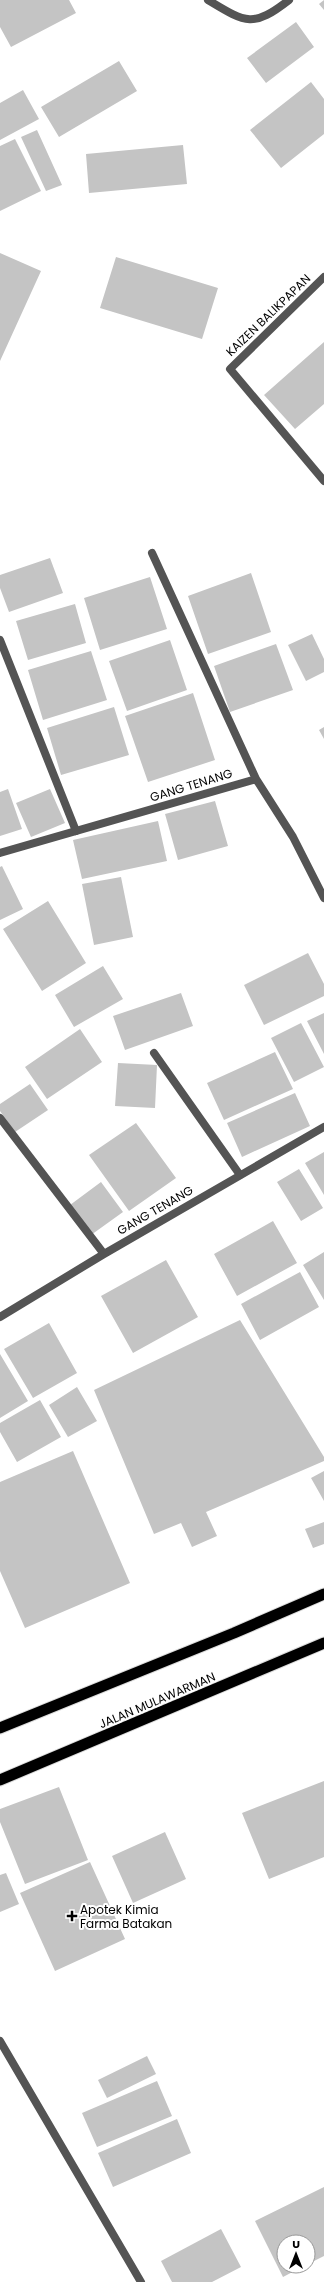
<svg xmlns="http://www.w3.org/2000/svg" width="324" height="2282" font-family="Poppins,sans-serif">
  <style>
    .building { fill: #c4c4c4 }
    .lines { fill: none; stroke-linecap: round; stroke-linejoin: round }
    .trunk-casing { stroke: #dbdbdb; stroke-width: 13 }
    .service { stroke: #545454; stroke-width: 8 }
    .minor { stroke: #545454; stroke-width: 8 }
    .trunk { stroke: #000; stroke-width: 11 }
    .poi-dot { fill: #000; stroke: #fff; stroke-width: 1.5 }
    .labels { text-anchor: middle; dominant-baseline: central; stroke-width: 4; stroke-linejoin: round; paint-order: stroke }
    .street-label { font-size: 12px; fill: #000; stroke: #fff }
    .poi-label { font-size: 12px; fill: #000; stroke: #fff; text-anchor: start }
  </style>
  <rect width="100%" height="100%" fill="#fff"/>
  <path class="building" d="M 0,0 L 69,0 L 76,13 L 11,47 L 0,27 Z
    M 324,0 L 324,10 L 319,4 Z
    M 296,22 L 314,47 L 266,83 L 247,58 Z
    M 119,61 L 137,91 L 59,137 L 41,107 Z
    M 311,82 L 324,99 L 324,134 L 281,168 L 250,130 Z
    M 23,90 L 39,119 L 0,140 L 0,103 Z
    M 37,130 L 62,185 L 46,191 L 21,137 Z
    M 15,139 L 41,191 L 0,211 L 0,146 Z
    M 183,145 L 187,184 L 89,193 L 86,154 Z
    M 0,253 L 41,271 L 0,361 Z
    M 116,257 L 218,288 L 202,339 L 100,308 Z
    M 324,342 L 324,404 L 295,429 L 264,395 Z
    M 50,558 L 63,593 L 9,612 L 0,588 L 0,575 Z
    M 251,573 L 271,632 L 208,654 L 188,596 Z
    M 150,577 L 167,629 L 100,650 L 84,598 Z
    M 75,604 L 86,643 L 28,660 L 16,621 Z
    M 312,634 L 324,659 L 324,672 L 306,681 L 288,645 Z
    M 170,640 L 187,690 L 127,711 L 109,661 Z
    M 276,644 L 293,690 L 230,712 L 214,666 Z
    M 91,651 L 107,700 L 43,720 L 28,670 Z
    M 193,693 L 215,760 L 148,782 L 125,716 Z
    M 114,707 L 129,755 L 61,775 L 47,728 Z
    M 324,727 L 324,739 L 319,730 Z
    M 8,789 L 22,829 L 0,836 L 0,792 Z
    M 50,789 L 65,823 L 31,837 L 16,803 Z
    M 215,801 L 228,846 L 178,860 L 165,814 Z
    M 158,821 L 167,861 L 82,879 L 73,840 Z
    M 2,866 L 23,909 L 0,920 L 0,867 Z
    M 121,877 L 133,937 L 94,945 L 82,884 Z
    M 48,901 L 86,963 L 42,991 L 3,929 Z
    M 308,953 L 324,984 L 324,996 L 264,1025 L 244,985 Z
    M 103,966 L 123,999 L 74,1027 L 55,995 Z
    M 181,993 L 193,1026 L 125,1050 L 113,1016 Z
    M 324,1013 L 324,1054 L 307,1021 Z
    M 301,1023 L 324,1067 L 294,1082 L 271,1038 Z
    M 80,1029 L 102,1062 L 47,1099 L 25,1067 Z
    M 275,1052 L 293,1089 L 224,1120 L 207,1083 Z
    M 118,1063 L 157,1065 L 155,1108 L 115,1106 Z
    M 30,1084 L 48,1110 L 15,1132 L 0,1111 L 0,1104 Z
    M 295,1093 L 310,1126 L 242,1157 L 227,1123 Z
    M 136,1123 L 176,1178 L 129,1211 L 89,1155 Z
    M 324,1152 L 324,1195 L 305,1163 Z
    M 299,1169 L 323,1208 L 301,1221 L 277,1182 Z
    M 101,1182 L 123,1212 L 91,1235 L 70,1205 Z
    M 273,1221 L 297,1263 L 237,1296 L 214,1254 Z
    M 324,1252 L 324,1300 L 303,1265 Z
    M 166,1260 L 198,1317 L 133,1353 L 101,1296 Z
    M 300,1272 L 319,1307 L 260,1340 L 241,1304 Z
    M 240,1320 L 324,1457 L 324,1461 L 206,1512 L 217,1536 L 192,1547 L 181,1523 L 154,1534 L 94,1390 Z
    M 49,1323 L 77,1373 L 33,1398 L 4,1349 Z
    M 0,1354 L 28,1401 L 0,1418 Z
    M 77,1387 L 97,1421 L 68,1437 L 49,1405 Z
    M 40,1400 L 61,1437 L 17,1462 L 0,1432 L 0,1423 Z
    M 73,1451 L 130,1583 L 25,1628 L 0,1571 L 0,1482 Z
    M 324,1471 L 324,1501 L 311,1478 Z
    M 324,1522 L 324,1544 L 313,1548 L 305,1529 Z
    M 324,1781 L 324,1857 L 269,1879 L 242,1813 Z
    M 59,1787 L 88,1860 L 25,1884 L 0,1822 L 0,1809 Z
    M 165,1832 L 186,1879 L 133,1903 L 112,1856 Z
    M 90,1862 L 125,1939 L 55,1971 L 20,1893 Z
    M 6,1873 L 19,1904 L 0,1912 L 0,1875 Z
    M 147,2056 L 156,2074 L 107,2098 L 98,2080 Z
    M 157,2081 L 172,2116 L 97,2147 L 82,2113 Z
    M 177,2119 L 191,2153 L 113,2187 L 98,2153 Z
    M 324,2187 L 324,2256 L 308,2264 L 308,2242 L 284,2242 L 284,2266 L 304,2266 L 283,2277 L 255,2221 Z
    M 221,2229 L 241,2267 L 212,2282 L 172,2282 L 161,2261 Z"/>
  <g class="lines">
    <g class="trunk-casing">
      <path id="trunk" d="M 0,1728 L 234,1633 L 324,1594
        M 0,1780 L 324,1643"/>
    </g>
    <path class="service" d="M 0,640 L 76,831
      M 154,1053 L 240,1175"/>
    <path class="minor" d="M 208,0 C 246,23 253,28 289,0
      M 324,277 L 230,369 L 324,481
      M 152,553 L 256,779
      M 0,853 L 256,779 L 293,837 L 324,898
      M 0,1118 L 104,1254
      M 0,1317 L 104,1254 L 324,1127
      M 0,2041 L 141,2282"/>
    <use href="#trunk" class="trunk"/>
  </g>
  <path class="poi-dot" d="M70 1910h4v4h4v4h-4v4h-4v-4h-4v-4h4z"/>
  <g class="labels">
    <g class="street-label">
      <text transform="translate(268 315) rotate(-44)">KAIZEN BALIKPAPAN</text>
      <text transform="translate(191 785) rotate(-17)">GANG TENANG</text>
      <text transform="translate(155 1210) rotate(-30)">GANG TENANG</text>
      <text transform="translate(157 1700) rotate(-23)">JALAN MULAWARMAN</text>
    </g>
    <g class="poi-label">
      <text x="80" y="1909">Apotek Kimia<tspan x="80" dy="14">Farma Batakan</tspan></text>
    </g>
  </g>
  <g transform="translate(296 2254)"><circle r="19" fill="#ffffff" stroke="#999999"/>
  <path d="M0-3L7 15L0 10L-7 15Z" fill="#000000"/>
  <text y="-6" font-size="11" font-weight="bold" text-anchor="middle" fill="#000000">U</text>
  </g>
</svg>
